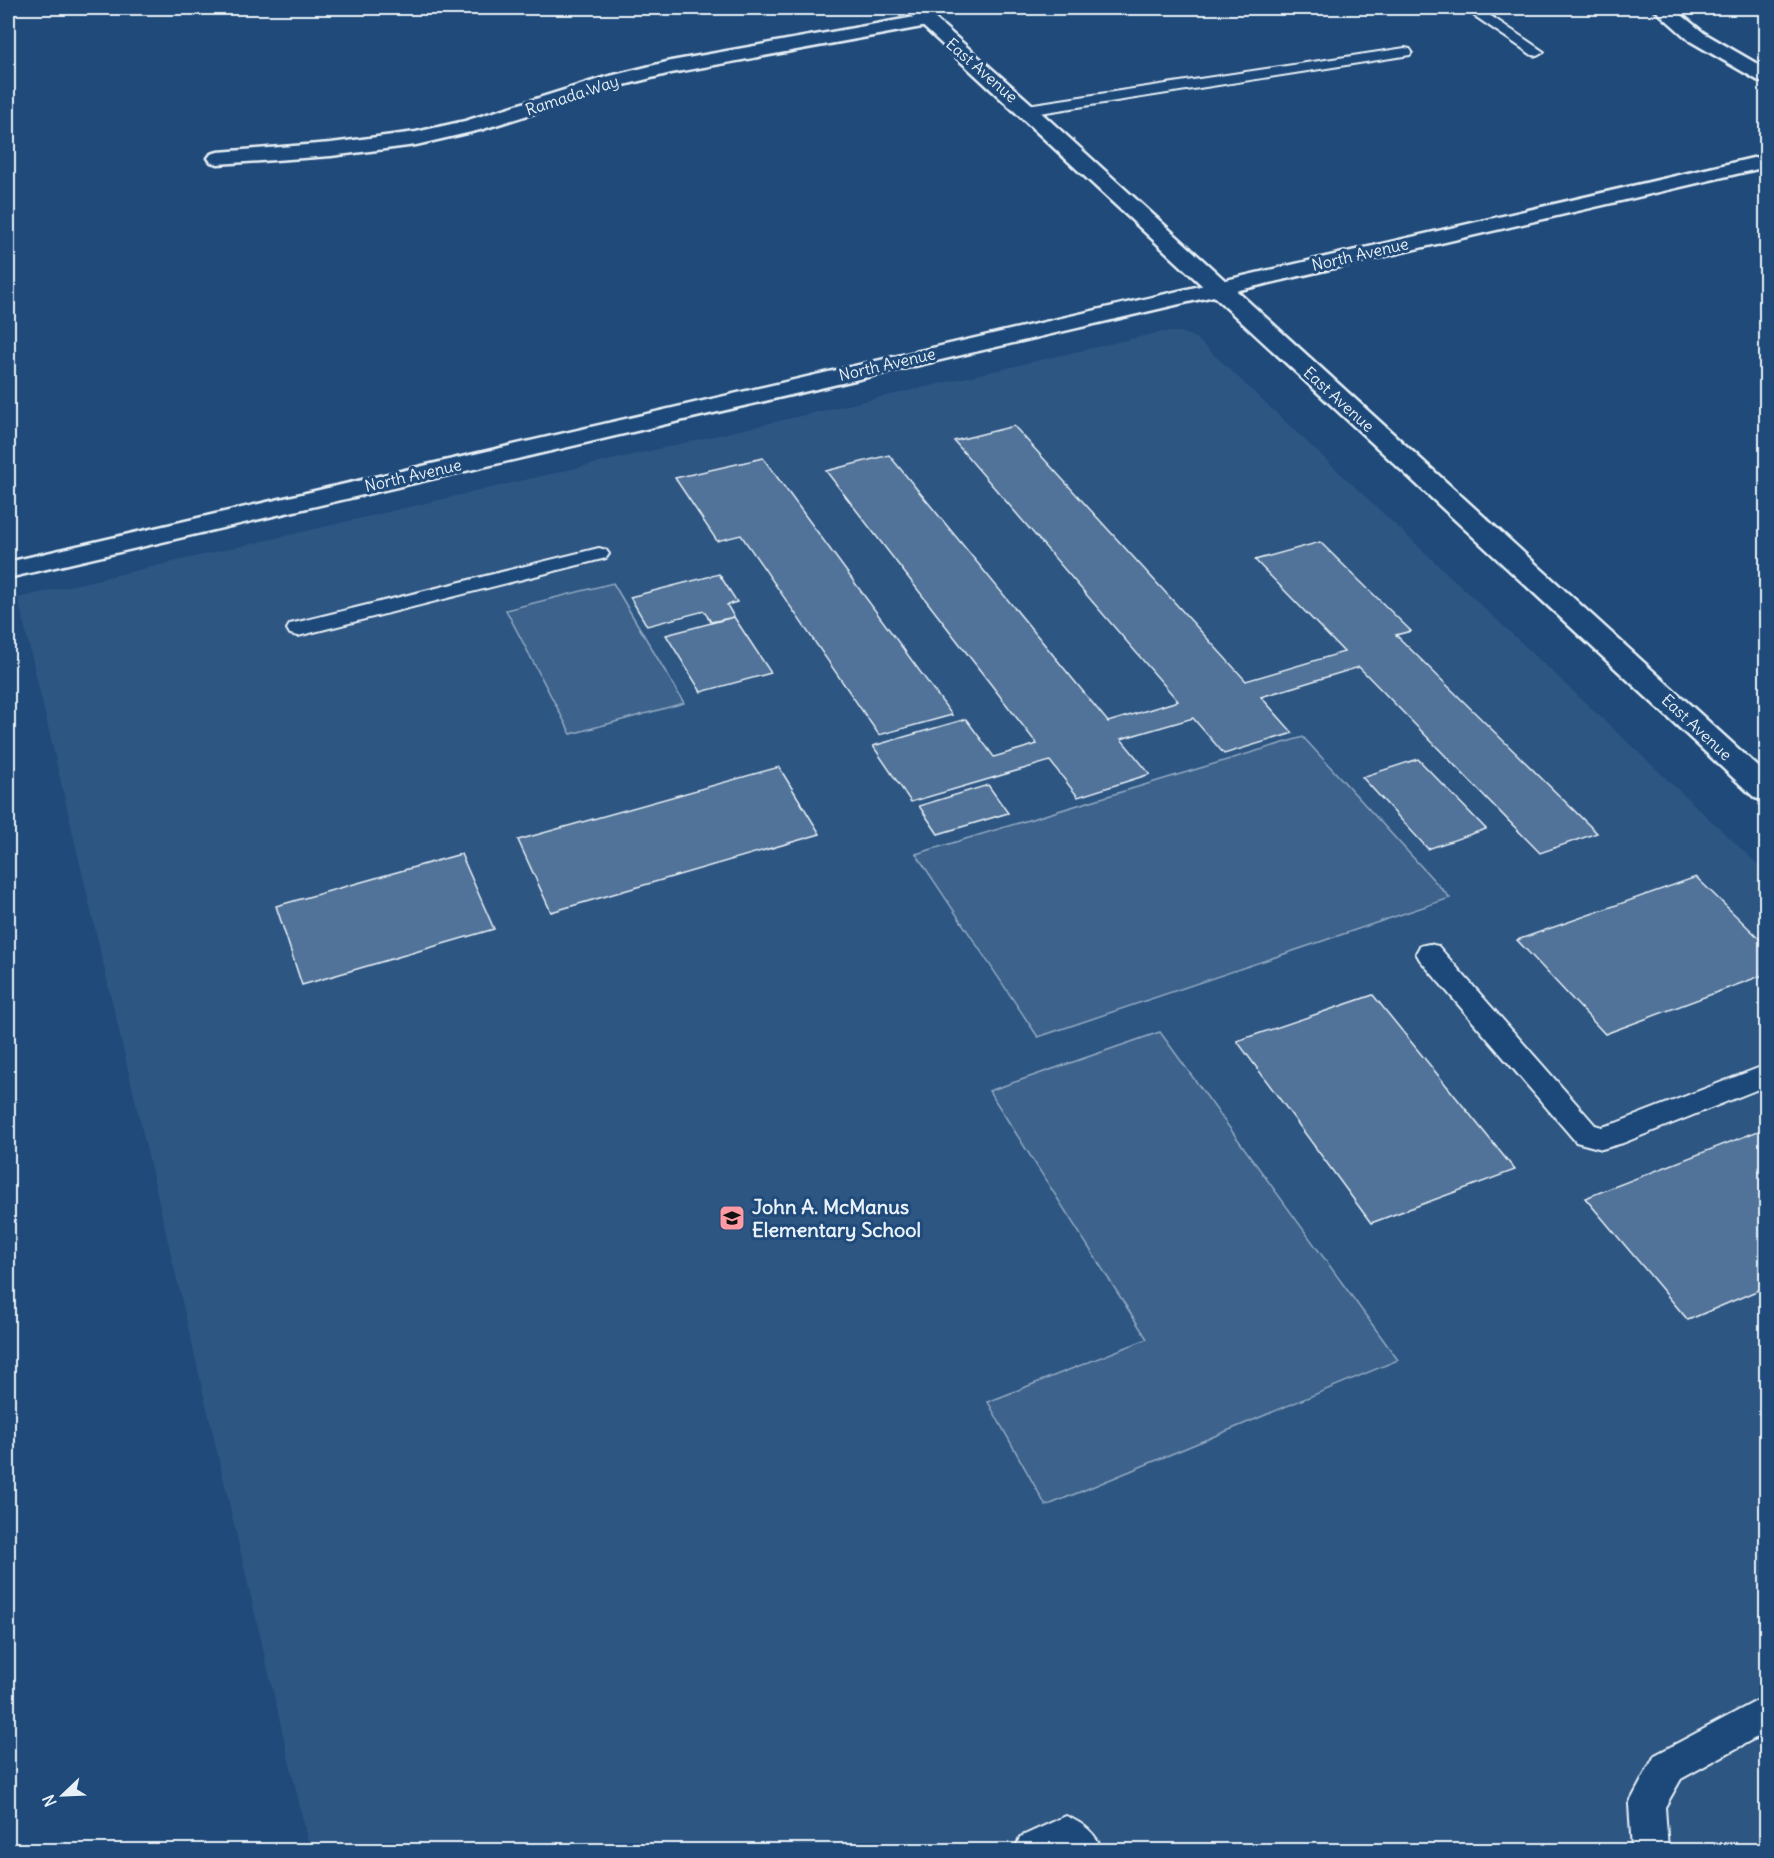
<svg xmlns="http://www.w3.org/2000/svg" width="1774" height="1858" font-family="Delius,sans-serif">
  <style>
    .built { fill: #2e5683 }
    .green { fill: #3c628c; stroke: #92aac2; stroke-width: 1.5 }
    .building { fill: #517399; stroke: #e8f1f8; stroke-width: 1.5 }
    .lines { fill: none; stroke-linecap: round; stroke-linejoin: round }
    .service-casing { stroke: #e8f1f8; stroke-width: 4 }
    .minor-casing { stroke: #e8f1f8; stroke-width: 5 }
    .secondary-casing { stroke: #e8f1f8; stroke-width: 5 }
    .service { fill: #1f4a7a; fill-rule: evenodd }
    .minor { fill: #1f4a7a; fill-rule: evenodd }
    .secondary { fill: #1f4a7a; fill-rule: evenodd }
    .labels { text-anchor: middle; dominant-baseline: central; stroke-width: 6; stroke-linejoin: round; paint-order: stroke }
    .far-street-label { font-size: 16px; fill: #e8f1f8; stroke: #1f4a7a }
    .poi-label { font-size: 20px; font-weight: bold; fill: #e8f1f8; stroke: #1f4a7a; text-anchor: start }
  </style>
  <rect width="100%" height="100%" fill="#1f4a7a"/>
  <filter id="ink" filterUnits="userSpaceOnUse"><feTurbulence type="fractalNoise" baseFrequency=".0167" numOctaves="2"/><feDisplacementMap in="SourceGraphic" scale="12" xChannelSelector="R" yChannelSelector="G"/><feConvolveMatrix kernelMatrix="1 2 1 2 8 2 1 2 1" color-interpolation-filters="sRGB"/></filter>
  <g filter="url(#ink)">
    <path class="built" d="M 1161,332 L 1180,332 L 1196,338 L 1766,872 L 1766,1850 L 310,1850 L 18,598 Z"/>
    <path class="green" d="M 613,583 L 684,703 L 571,734 L 506,610 Z
      M 1303,737 L 1450,898 L 1038,1037 L 916,854 Z
      M 1160,1032 L 1398,1360 L 1046,1506 L 988,1402 L 1147,1339 L 989,1091 Z"/>
    <path class="building" d="M 1014,426 L 1246,681 L 1344,652 L 1255,560 L 1320,542 L 1411,631 L 1396,635 L 1597,833 L 1540,853 L 1359,667 L 1261,697 L 1293,733 L 1224,754 L 1193,718 L 1121,739 L 1150,774 L 1078,797 L 1050,761 L 911,802 L 873,746 L 966,719 L 994,757 L 1037,744 L 826,471 L 889,455 L 1108,722 L 1178,701 L 954,441 Z
      M 763,458 L 952,715 L 879,735 L 741,535 L 717,541 L 675,478 Z
      M 719,574 L 737,602 L 727,605 L 734,617 L 711,622 L 704,611 L 647,626 L 630,597 Z
      M 734,617 L 771,673 L 701,692 L 666,635 Z
      M 1418,759 L 1486,829 L 1428,849 L 1362,777 Z
      M 779,767 L 820,834 L 551,912 L 518,840 Z
      M 988,785 L 1008,813 L 938,834 L 919,806 Z
      M 461,854 L 494,929 L 302,985 L 276,906 Z
      M 1696,877 L 1766,945 L 1766,974 L 1605,1034 L 1517,940 Z
      M 1373,995 L 1515,1170 L 1371,1223 L 1237,1041 Z
      M 1766,1128 L 1766,1287 L 1688,1320 L 1585,1198 Z"/>
    <g class="lines">
      <g class="service-casing">
        <path id="service" d="M 1463,8 L 1479,8 L 1544,52 L 1537,56 L 1532,55 Z
          M 1405,48 L 1410,49 L 1412,52 L 1410,55 L 1027,115 L 1019,110 L 1027,105 Z
          M 599,548 L 606,550 L 609,554 L 606,558 L 298,636 L 290,634 L 287,629 L 290,624 Z
          M 1429,944 L 1438,946 L 1595,1125 L 1602,1127 L 1616,1123 L 1766,1065 L 1766,1086 L 1623,1143 L 1602,1149 L 1576,1142 L 1420,960 L 1416,953 L 1420,946 Z
          M 1766,1696 L 1766,1732 L 1681,1779 L 1665,1807 L 1668,1850 L 1632,1850 L 1629,1804 L 1655,1755 Z
          M 1066,1816 C 1083,1823 1096,1833 1102,1850 L 1015,1850 L 1020,1837 Z"/>
      </g>
      <g class="minor-casing">
        <path id="minor" d="M 1653,8 L 1673,8 L 1704,33 L 1766,69 L 1766,83 L 1759,81 L 1690,41 Z
          M 926,15 L 933,17 L 935,21 L 933,25 L 671,73 L 620,86 L 480,130 L 416,145 L 331,156 L 218,164 L 211,162 L 208,158 L 211,154 L 218,152 L 331,143 L 416,132 L 465,121 L 606,77 L 671,61 Z
          M 1766,155 L 1766,167 L 8,578 L 8,562 Z"/>
      </g>
      <g class="secondary-casing">
        <path id="secondary" d="M 903,8 L 923,8 L 1034,106 L 1766,774 L 1766,801 L 1755,798 Z"/>
      </g>
      <use href="#service" class="service"/>
      <use href="#minor" class="minor"/>
      <use href="#secondary" class="secondary"/>
    </g>
  </g>
  <defs>
    <g id="school-square" transform="scale(1.35)"><rect x="-9" y="-9" width="18" height="18" rx="4" fill="#ff9aa2" stroke="#1f4a7a"/><path d="M0-5L7-2L0 1L-7-2ZM-4 1L0 2.5L4 1V4Q0 6-4 4Z" fill="#111"/></g>
  </defs>
  <g fill-rule="evenodd">
    <use href="#school-square" x="732" y="1218"/>
  </g>
  <g class="labels">
    <g class="far-street-label">
      <text transform="translate(982 70) rotate(41)">East Avenue</text>
      <text transform="translate(572 95) rotate(-18)">Ramada Way</text>
      <text transform="translate(1360 254) rotate(-13)">North Avenue</text>
      <text transform="translate(887 364) rotate(-13)">North Avenue</text>
      <text transform="translate(1339 399) rotate(42)">East Avenue</text>
      <text transform="translate(413 475) rotate(-13)">North Avenue</text>
      <text transform="translate(1697 727) rotate(43)">East Avenue</text>
    </g>
    <g class="poi-label">
      <text x="752" y="1206">John A. McManus<tspan x="752" dy="23">Elementary School</tspan></text>
    </g>
  </g>
  <rect width="1774" height="1858" fill="none" stroke="#1f4a7a" stroke-width="30"/>
  <rect x="15" y="15" width="1744" height="1828" fill="none" stroke="#e8f1f8" stroke-width="2" filter="url(#ink)"/>
  <g transform="translate(63 1795) rotate(247)" stroke="#1f4a7a" stroke-width="4.5" paint-order="stroke">
  <path d="M0-4.5L10 22L0 15L-10 22Z" fill="#e8f1f8"/>
  <text y="-9" font-size="16" font-weight="bold" text-anchor="middle" fill="#e8f1f8">N</text>
  </g>
</svg>
